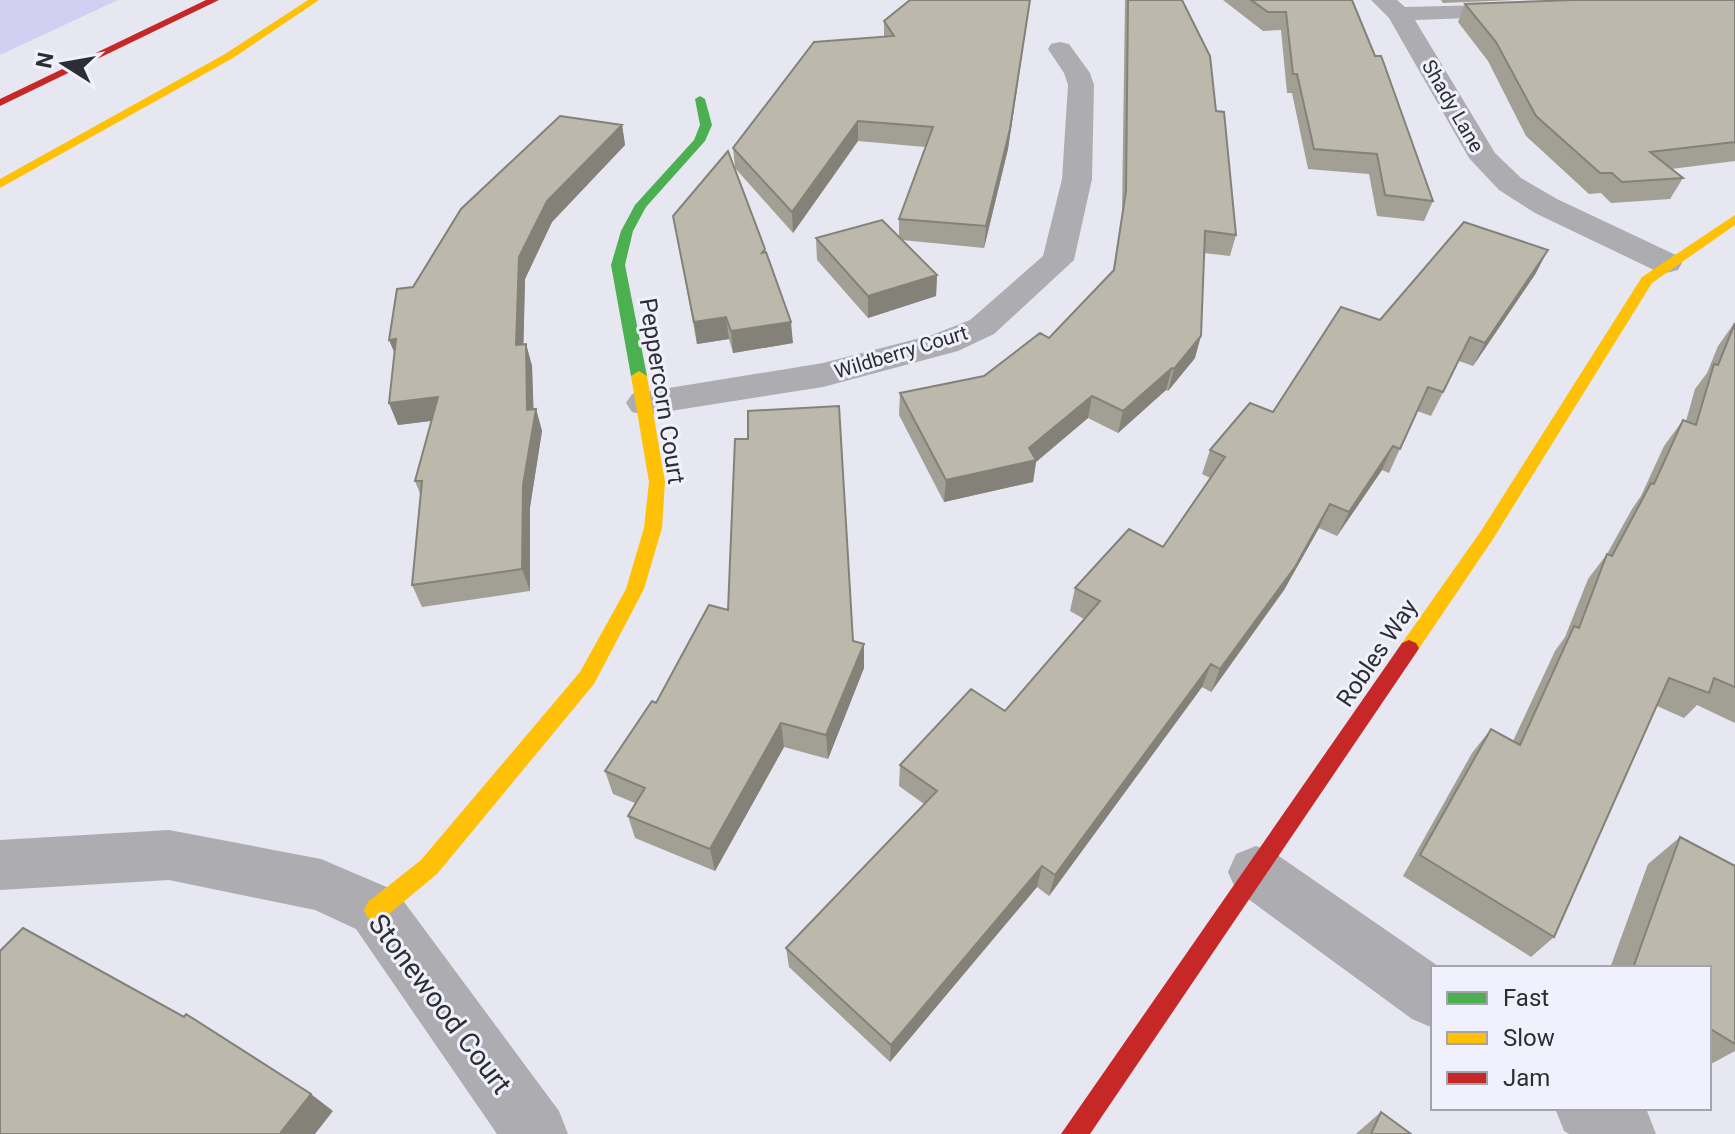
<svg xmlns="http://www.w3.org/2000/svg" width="1735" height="1134" font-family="Roboto,sans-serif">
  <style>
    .green { fill: #d1d0f3 }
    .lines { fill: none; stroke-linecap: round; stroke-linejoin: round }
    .street { fill: #acacb1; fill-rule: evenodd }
    .fast { fill: #4caf50; fill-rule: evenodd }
    .slow { fill: #ffc107; fill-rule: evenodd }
    .jam { fill: #c62828; fill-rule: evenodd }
    .wall { fill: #a29f94 }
    .shaded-wall { fill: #848278 }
    .building { fill: #bcb9ac; stroke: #848278; stroke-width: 2 }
    .labels { text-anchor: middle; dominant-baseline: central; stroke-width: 6; stroke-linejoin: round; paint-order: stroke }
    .far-street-label { font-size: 20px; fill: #2d2d34; stroke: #f1f1fd }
    .street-label { font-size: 24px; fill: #2d2d34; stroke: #f1f1fd }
    .near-street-label { font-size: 28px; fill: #2d2d34; stroke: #f1f1fd }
  </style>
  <rect width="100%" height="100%" fill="#e7e7f2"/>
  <path class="green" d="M 0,0 L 118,0 L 0,55 Z"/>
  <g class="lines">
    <path class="street" d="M 1371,0 L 1397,0 L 1405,7 L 1529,4 L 1533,9 L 1529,14 L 1521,16 L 1415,20 L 1495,153 L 1521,178 L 1557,199 L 1678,256 L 1682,263 L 1678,270 L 1666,273 L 1654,270 L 1535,213 L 1499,190 L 1469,158 L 1389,18 Z
      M 1060,42 L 1069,44 L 1090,73 L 1094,85 L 1092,179 L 1074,260 L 994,334 L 958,351 L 823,387 L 645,415 L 632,412 L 626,403 L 632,394 L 823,363 L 932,335 L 970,320 L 1043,256 L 1062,179 L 1068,85 L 1064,73 L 1048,49 L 1051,44 Z
      M 169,830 L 321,859 L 396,891 L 559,1111 L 568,1134 L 497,1134 L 356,929 L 315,910 L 169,880 L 0,890 L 0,840 Z
      M 1256,846 L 1276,854 L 1441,968 L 1433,968 L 1433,1028 L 1412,1019 L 1236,890 L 1228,872 L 1236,854 Z
      M 1555,1108 L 1642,1108 L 1647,1111 L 1656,1134 L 1569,1134 L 1564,1131 Z"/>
    <path class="fast" d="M 700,96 L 705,99 L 712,125 L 705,141 L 646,207 L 633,231 L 625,265 L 647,376 L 639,381 L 631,376 L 611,265 L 621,231 L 635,205 L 694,140 L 700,125 L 695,99 Z"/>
    <path class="slow" d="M 308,0 L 319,0 L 233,58 L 0,188 L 0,179 L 225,54 Z
      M 1735,215 L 1735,225 L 1652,283 L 1493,539 L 1416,653 L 1402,653 L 1399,648 L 1402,643 L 1481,531 L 1642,277 Z
      M 639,371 L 647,376 L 665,482 L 662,528 L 644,589 L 594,684 L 437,874 L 384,918 L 376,921 L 368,918 L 364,910 L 368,902 L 421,860 L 580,672 L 626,589 L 644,528 L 649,482 L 631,376 Z"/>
    <path class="jam" d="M 206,0 L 219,0 L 0,106 L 0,99 Z
      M 1409,640 L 1416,643 L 1419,648 L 1416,653 L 1090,1134 L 1061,1134 L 1402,643 Z"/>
  </g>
  <path class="wall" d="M 910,0 L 1030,0 L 1008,149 L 984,248 L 902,240 L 937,275 L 936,296 L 868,318 L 817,260 L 816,238 L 899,237 L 899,219 L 925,147 L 858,141 L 793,233 L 735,168 L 733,148 L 884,37 L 884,21 Z
    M 1125,0 L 1182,0 L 1216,111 L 1236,235 L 1230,256 L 1204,253 L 1195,358 L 1168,391 L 1166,390 L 1118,433 L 1088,418 L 1036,462 L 1033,482 L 944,502 L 899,415 L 900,393 L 984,376 L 1049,338 L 1113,271 L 1122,212 Z
    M 1223,0 L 1352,0 L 1433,201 L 1424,221 L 1377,216 L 1369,174 L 1308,169 L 1292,93 L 1287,93 L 1281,30 L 1263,31 Z
    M 1441,0 L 1513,0 L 1443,3 Z
    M 1735,0 L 1735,161 L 1671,169 L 1683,178 L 1670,199 L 1611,203 L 1601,193 L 1589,194 L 1526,136 L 1488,61 L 1458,22 L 1465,4 Z
    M 622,125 L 625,145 L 552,222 L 525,279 L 523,344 L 526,344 L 532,366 L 533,409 L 536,409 L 542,431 L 530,507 L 530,591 L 422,607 L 412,585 L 421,496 L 415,481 L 431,421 L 398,425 L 389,403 L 395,353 L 389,340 L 413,287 Z
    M 673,216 L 765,252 L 793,343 L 733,353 L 729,339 L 697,344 Z
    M 1536,273 L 1473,366 L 1459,361 L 1431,416 L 1417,411 L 1389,473 L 1382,470 L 1337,536 L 1319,528 L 1284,590 L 1211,692 L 1202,687 L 1049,896 L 1037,887 L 890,1062 L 789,967 L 786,948 L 924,804 L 899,786 L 900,765 L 1005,711 L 1084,619 L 1070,611 L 1075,588 L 1163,547 L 1210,478 L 1202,474 L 1210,450 L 1273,412 L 1380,320 Z
    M 1735,322 L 1735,723 L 1697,705 L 1684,718 L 1657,706 L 1554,937 L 1531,957 L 1403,876 L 1472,753 L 1491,729 L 1513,741 L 1555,651 L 1565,637 L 1588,579 L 1607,554 L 1632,509 L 1641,496 L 1664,446 L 1683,420 L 1686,421 L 1695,389 L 1707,373 L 1718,346 Z
    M 728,610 L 853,641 L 864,668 L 828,759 L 784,747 L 715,871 L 635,838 L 628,816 L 635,803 L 613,794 L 605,771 L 656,703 Z
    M 1680,837 L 1735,866 L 1735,1051 L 1709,1065 L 1709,968 L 1610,968 L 1648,864 Z
    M 1381,1112 L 1411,1134 L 1356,1134 L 1358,1132 Z"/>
  <path class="shaded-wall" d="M 1030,0 L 1008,149 L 984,248 L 986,226 Z
    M 858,121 L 858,141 L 793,233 L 792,212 Z
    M 622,125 L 625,145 L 552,222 L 525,279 L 523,367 L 516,345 L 519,257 L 547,201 Z
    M 1548,250 L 1536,273 L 1473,366 L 1485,343 Z
    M 937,275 L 936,296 L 868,318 L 868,296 Z
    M 726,317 L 729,339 L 697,344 L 694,322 Z
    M 791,322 L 793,343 L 733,353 L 731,331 Z
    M 1201,336 L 1195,358 L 1168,391 L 1174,369 Z
    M 396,339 L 398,361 L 389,340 Z
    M 526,344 L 532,366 L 534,421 L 536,409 L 542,431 L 530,507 L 530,591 L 522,569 L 523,485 L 527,410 Z
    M 1172,368 L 1166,390 L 1118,433 L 1123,411 Z
    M 1092,396 L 1088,418 L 1036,462 L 1033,482 L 944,502 L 946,480 L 1029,448 Z
    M 438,397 L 446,419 L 398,425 L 389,403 Z
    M 1393,446 L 1382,470 L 1337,536 L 1349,512 Z
    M 1330,504 L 1319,528 L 1284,590 L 1211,692 L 1220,669 Z
    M 864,644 L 864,668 L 828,759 L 826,735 Z
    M 1211,664 L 1202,687 L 1049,896 L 1055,875 Z
    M 781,723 L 784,747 L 715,871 L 710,849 Z
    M 1042,866 L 1037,887 L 890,1062 L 891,1045 Z
    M 311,1094 L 333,1111 L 315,1134 L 282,1134 L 281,1132 Z"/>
  <path class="building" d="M 910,0 L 1030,0 L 1010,129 L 986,226 L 899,219 L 933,127 L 858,121 L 792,212 L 733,148 L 814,42 L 894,36 L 884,21 Z
    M 1128,0 L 1182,0 L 1210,56 L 1216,111 L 1224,112 L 1236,235 L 1205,231 L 1201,336 L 1174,369 L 1172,368 L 1123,411 L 1092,396 L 1029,448 L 1036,460 L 946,480 L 900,393 L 984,376 L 1040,333 L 1049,338 L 1114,270 L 1126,191 Z
    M 1251,0 L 1352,0 L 1375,56 L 1381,56 L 1383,61 L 1433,201 L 1385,195 L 1377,154 L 1314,149 L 1297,74 L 1293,74 L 1286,12 L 1268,12 Z
    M 1573,0 L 1735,0 L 1735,142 L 1650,152 L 1683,178 L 1622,182 L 1612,173 L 1600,173 L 1536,116 L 1496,42 L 1465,4 Z
    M 560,116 L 622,125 L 547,201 L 519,257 L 516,345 L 526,344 L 527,410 L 536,409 L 523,485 L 522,569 L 412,585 L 422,481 L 415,481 L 438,397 L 389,403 L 396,339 L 389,340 L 397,289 L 413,287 L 461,209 Z
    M 728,151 L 765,249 L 762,253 L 766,252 L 791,322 L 731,331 L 726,317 L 694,322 L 673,216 Z
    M 882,220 L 937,275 L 868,296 L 816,238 Z
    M 1464,222 L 1548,250 L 1485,343 L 1470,337 L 1443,392 L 1428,387 L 1400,449 L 1393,446 L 1349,512 L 1330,504 L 1295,567 L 1220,669 L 1211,664 L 1055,875 L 1042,866 L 891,1045 L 786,948 L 937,791 L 900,765 L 971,689 L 1005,711 L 1100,601 L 1075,588 L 1129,529 L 1163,547 L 1225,457 L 1210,450 L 1250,403 L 1273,412 L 1341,307 L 1380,320 Z
    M 1735,323 L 1735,687 L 1714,678 L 1709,693 L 1669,678 L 1554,937 L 1420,855 L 1491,729 L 1520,745 L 1574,626 L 1579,628 L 1607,554 L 1612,556 L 1651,483 L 1654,484 L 1683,420 L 1696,425 L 1714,364 L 1718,365 Z
    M 839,406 L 853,641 L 864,644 L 826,735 L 781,723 L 710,849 L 628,816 L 645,788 L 605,771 L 652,701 L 656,703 L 709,605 L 728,610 L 735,439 L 748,439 L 748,411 Z
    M 1680,837 L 1735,866 L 1735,1044 L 1709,1028 L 1709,968 L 1633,968 Z
    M 23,928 L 184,1017 L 186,1014 L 311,1094 L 281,1132 L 282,1134 L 0,1134 L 0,951 Z
    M 1381,1112 L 1411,1134 L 1371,1134 Z"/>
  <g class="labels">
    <g class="far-street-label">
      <text transform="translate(1453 106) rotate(60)">Shady Lane</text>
      <text transform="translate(901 352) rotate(-17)">Wildberry Court</text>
    </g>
    <g class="street-label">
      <text transform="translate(662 391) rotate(81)">Peppercorn Court</text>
      <text transform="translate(1377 653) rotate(-56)">Robles Way</text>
    </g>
    <g class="near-street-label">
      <text transform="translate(440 1004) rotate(53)">Stonewood Court</text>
    </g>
  </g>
  <rect x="1431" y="966" width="280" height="144" fill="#f1f1fd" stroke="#a3a3ad" stroke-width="2"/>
  <rect x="1447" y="992" width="40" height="12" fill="#4caf50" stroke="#a3a3ad" stroke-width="2"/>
  <text x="1503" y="1006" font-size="24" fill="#2d2d34">Fast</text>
  <rect x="1447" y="1032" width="40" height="12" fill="#ffc107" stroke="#a3a3ad" stroke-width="2"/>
  <text x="1503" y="1046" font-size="24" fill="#2d2d34">Slow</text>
  <rect x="1447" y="1072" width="40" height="12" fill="#c62828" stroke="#a3a3ad" stroke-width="2"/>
  <text x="1503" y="1086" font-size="24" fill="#2d2d34">Jam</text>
  <g transform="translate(64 64) rotate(281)" stroke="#f1f1fd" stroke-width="6" paint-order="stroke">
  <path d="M0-6L14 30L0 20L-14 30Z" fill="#2d2d34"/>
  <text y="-12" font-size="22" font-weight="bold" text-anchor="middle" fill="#2d2d34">N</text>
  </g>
</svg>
